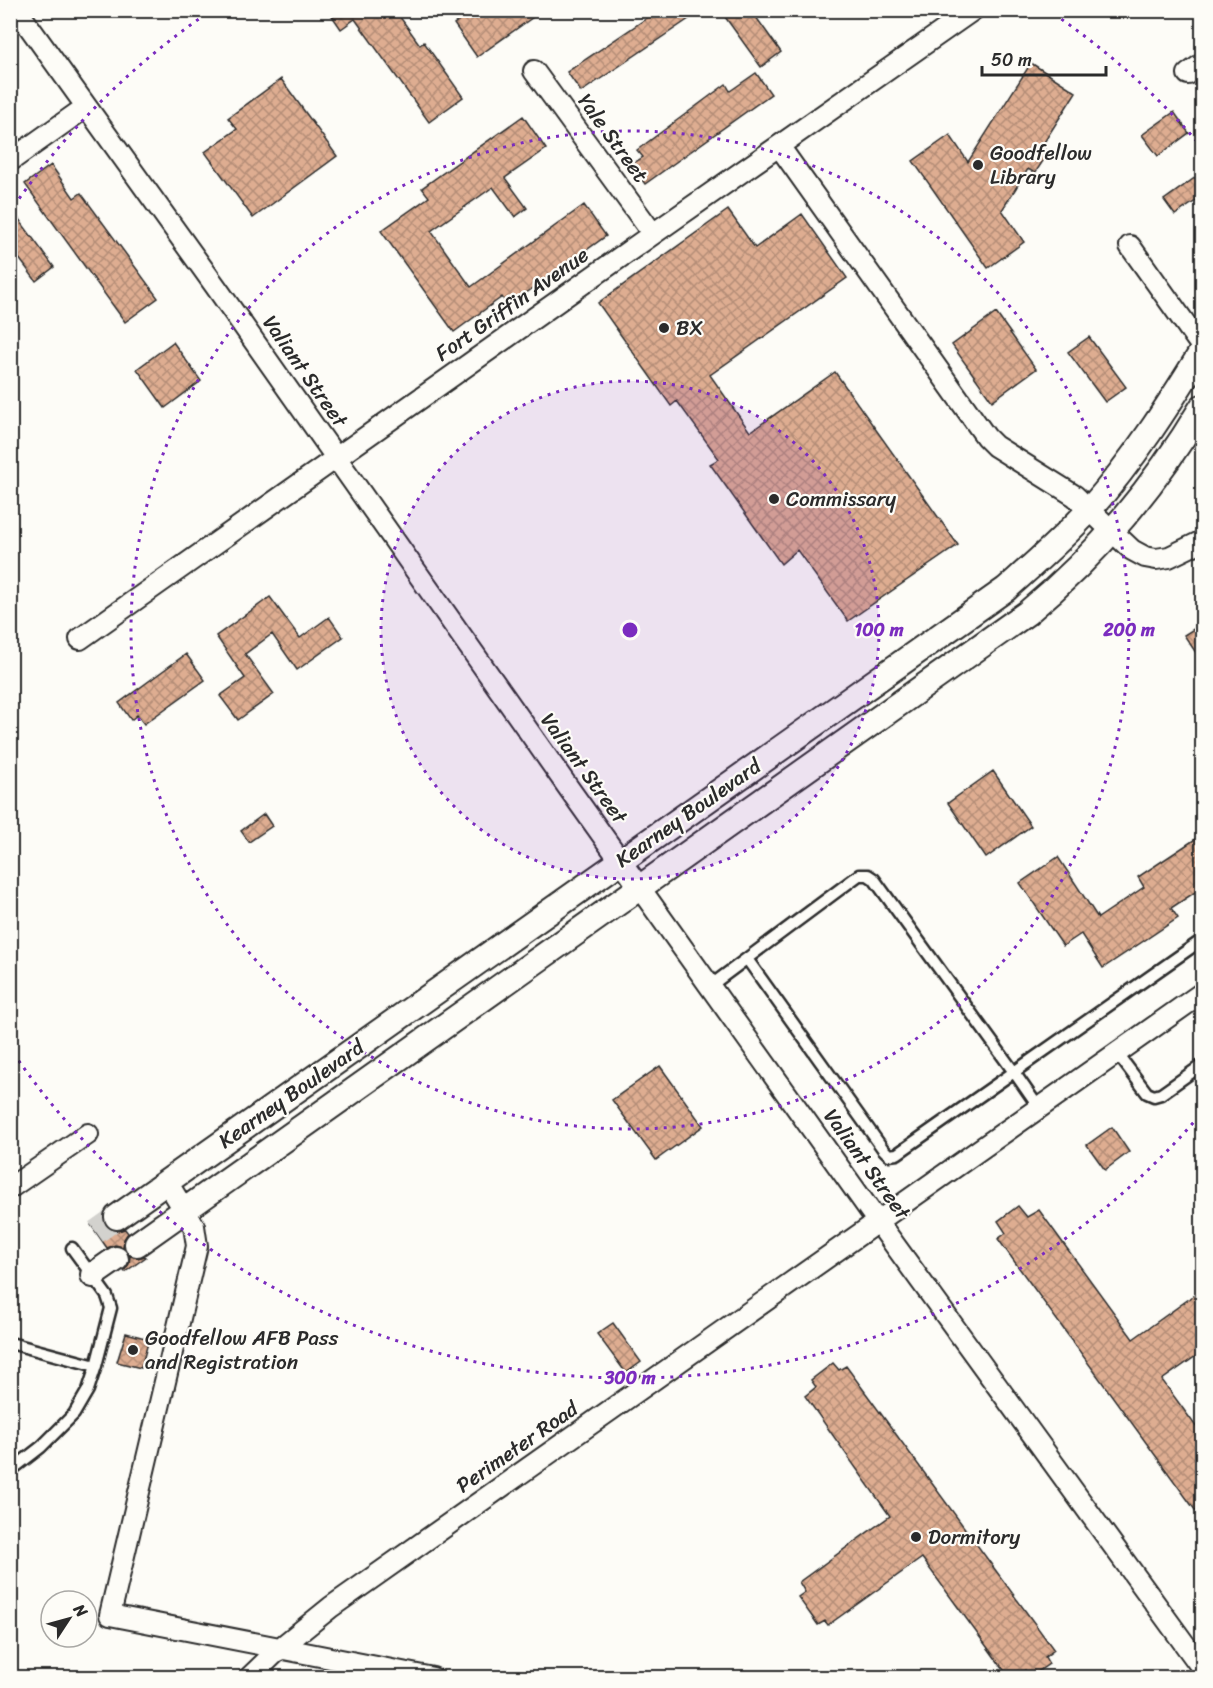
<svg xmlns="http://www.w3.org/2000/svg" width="1213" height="1688" font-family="Sriracha,sans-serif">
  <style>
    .building { fill: url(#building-cross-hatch); stroke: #2b2b2b; stroke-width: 1.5 }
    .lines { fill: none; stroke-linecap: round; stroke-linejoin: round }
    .tertiary-tunnel { stroke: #d3d2ce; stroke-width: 24; stroke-dasharray: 24 12; stroke-linecap: butt }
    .service-casing { stroke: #2b2b2b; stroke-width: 15 }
    .minor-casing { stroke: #2b2b2b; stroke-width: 24 }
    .tertiary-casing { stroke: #2b2b2b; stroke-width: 28 }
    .service { stroke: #fdfcf7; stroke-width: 10 }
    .minor { stroke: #fdfcf7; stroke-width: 20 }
    .tertiary { stroke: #fdfcf7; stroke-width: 24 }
    .ring { fill: none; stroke: #7b2cbf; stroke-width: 3; stroke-dasharray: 3 6 }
    .poi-dot { fill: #2b2b2b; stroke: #fdfcf7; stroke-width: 2 }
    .labels { text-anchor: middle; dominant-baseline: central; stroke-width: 4.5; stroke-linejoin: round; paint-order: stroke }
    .street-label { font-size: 21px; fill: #2b2b2b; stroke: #fdfcf7 }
    .poi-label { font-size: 21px; fill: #2b2b2b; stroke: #fdfcf7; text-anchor: start }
    .centre { fill: #7b2cbf; stroke: #fdfcf7; stroke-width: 3 }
    .ring-label { font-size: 18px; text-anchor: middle; font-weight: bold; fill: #7b2cbf; stroke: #fdfcf7; stroke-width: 4.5; stroke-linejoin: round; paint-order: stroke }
  </style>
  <defs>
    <pattern id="building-cross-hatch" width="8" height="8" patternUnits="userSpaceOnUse" patternTransform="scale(1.5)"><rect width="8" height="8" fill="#dead91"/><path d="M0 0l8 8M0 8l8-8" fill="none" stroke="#b48d77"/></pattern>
  </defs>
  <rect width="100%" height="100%" fill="#fdfcf7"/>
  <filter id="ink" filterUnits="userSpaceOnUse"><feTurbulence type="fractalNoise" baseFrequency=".0167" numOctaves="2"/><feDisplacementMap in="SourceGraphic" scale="12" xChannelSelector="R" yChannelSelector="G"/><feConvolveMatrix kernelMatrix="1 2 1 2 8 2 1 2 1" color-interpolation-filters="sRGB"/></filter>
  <g filter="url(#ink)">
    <path class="building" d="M 328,10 L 395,10 L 420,45 L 424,42 L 463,97 L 429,122 L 355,19 L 341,29 Z
      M 473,10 L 543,10 L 477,57 L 454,24 Z
      M 659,10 L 702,10 L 581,92 L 567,72 Z
      M 720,10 L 751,10 L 781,52 L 761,67 Z
      M 1031,63 L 1076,92 L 1041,147 L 1049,152 L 1035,173 L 1028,169 L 1002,210 L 1024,242 L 988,268 L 913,161 L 950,135 L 968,162 Z
      M 756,73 L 771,94 L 645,184 L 631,165 L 643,157 L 637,150 L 726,84 L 730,91 Z
      M 281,79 L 337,156 L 253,218 L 205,152 L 237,129 L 228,118 Z
      M 1174,112 L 1189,133 L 1158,156 L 1142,135 Z
      M 523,116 L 546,149 L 505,178 L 527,208 L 515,217 L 493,187 L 431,231 L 471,287 L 584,205 L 606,236 L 508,306 L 502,297 L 454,332 L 381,231 L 429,197 L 422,188 Z
      M 51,165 L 74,198 L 81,193 L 158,298 L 125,322 L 25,184 Z
      M 1203,172 L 1203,196 L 1175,215 L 1164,200 Z
      M 10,207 L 54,267 L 36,281 L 10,246 Z
      M 728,210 L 755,248 L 802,214 L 847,278 L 710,375 L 750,432 L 835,372 L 958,545 L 848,621 L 797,550 L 781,564 L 710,464 L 719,459 L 677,401 L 671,406 L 598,303 Z
      M 996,313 L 1036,369 L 992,401 L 952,345 Z
      M 1089,337 L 1126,387 L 1105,402 L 1068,352 Z
      M 173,342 L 201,381 L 165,408 L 137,369 Z
      M 270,597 L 300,638 L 329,617 L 343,637 L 297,670 L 272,634 L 245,654 L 274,694 L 238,720 L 220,696 L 245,678 L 216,636 Z
      M 1203,623 L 1203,663 L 1184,635 Z
      M 186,654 L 205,680 L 144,724 L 137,715 L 131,720 L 119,703 Z
      M 993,771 L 1031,826 L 986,858 L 948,803 Z
      M 264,814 L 272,826 L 249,842 L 241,831 Z
      M 1203,834 L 1203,887 L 1171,908 L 1178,918 L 1103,968 L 1081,934 L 1063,946 L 1020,883 L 1058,857 L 1098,918 L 1144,887 L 1138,877 Z
      M 660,1066 L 703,1126 L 656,1160 L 612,1100 Z
      M 1112,1127 L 1129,1152 L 1105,1170 L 1087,1145 Z
      M 1018,1206 L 1027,1217 L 1039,1210 L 1133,1339 L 1203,1289 L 1203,1351 L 1162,1380 L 1203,1436 L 1203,1521 L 998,1239 L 1006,1233 L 998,1221 Z
      M 103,1217 L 105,1225 L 111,1230 L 118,1231 L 125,1229 L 128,1233 L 124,1239 L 123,1247 L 115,1245 L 107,1248 L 91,1225 Z
      M 130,1256 L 138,1258 L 145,1256 L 146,1257 L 125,1272 L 124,1271 L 129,1264 Z
      M 613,1323 L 641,1362 L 626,1373 L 597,1334 Z
      M 126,1333 L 149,1339 L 141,1368 L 117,1362 Z
      M 833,1363 L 839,1370 L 846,1366 L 1054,1650 L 1045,1657 L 1049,1664 L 1030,1677 L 1025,1670 L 1014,1677 L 1009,1677 L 922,1558 L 828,1625 L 825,1621 L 818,1625 L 798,1597 L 805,1592 L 799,1582 L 890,1516 L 805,1396 L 816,1387 L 811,1380 Z"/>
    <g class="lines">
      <path class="tertiary-tunnel" d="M 96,1232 L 117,1217"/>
      <g class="service-casing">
        <path id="service" d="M 710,986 C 760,949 810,912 859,875 L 868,875 L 874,879 L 1014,1072 L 897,1154 L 889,1155 L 883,1149 L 747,959
          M 1117,1053 L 1147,1093 L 1154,1096 L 1161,1094 L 1202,1065
          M 1039,1108 L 1014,1072 L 1202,940
          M 10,1343 L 96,1366
          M 10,1471 L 41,1447 L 74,1414 L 88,1390 L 96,1366 L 111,1308 L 107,1296 L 72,1248"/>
      </g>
      <g class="minor-casing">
        <path id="minor" d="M 17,10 L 216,287 L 570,790 L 878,1222 L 1202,1668
          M 534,71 L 653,234
          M 1188,74 L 1202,64
          M 779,146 L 986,437 L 995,446 L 1075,496 L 1132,550 L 1145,557 L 1156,559 L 1169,557 L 1202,541
          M 10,161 L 86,107
          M 1130,246 L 1202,347
          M 80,639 L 653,234 L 973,10
          M 167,1182 L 194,1226 L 197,1246 L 110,1615 L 433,1678
          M 10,1188 L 88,1134
          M 249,1678 L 279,1649 L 331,1607 L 1202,993"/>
      </g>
      <g class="tertiary-casing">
        <path id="tertiary" d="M 117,1217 L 1006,589 C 1035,563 1064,538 1090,509 C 1133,461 1168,406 1202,351
          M 137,1244 L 1027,613 C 1099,553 1154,487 1202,407
          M 93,1275 L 116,1259"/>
      </g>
      <use href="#service" class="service"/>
      <use href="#minor" class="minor"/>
      <use href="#tertiary" class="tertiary"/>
    </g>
  </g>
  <circle cx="630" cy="630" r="249" fill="#7b2cbf" fill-opacity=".12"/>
  <g class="ring">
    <circle cx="630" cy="630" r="249"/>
    <circle cx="630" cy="630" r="499"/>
    <path d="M1199 1116A748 748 0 0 1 14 1054M14 206A748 748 0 0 1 206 14M1054 14A748 748 0 0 1 1199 144"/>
  </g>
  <g class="poi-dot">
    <circle cx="978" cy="165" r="6"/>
    <circle cx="664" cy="328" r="6"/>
    <circle cx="774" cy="499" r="6"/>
    <circle cx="133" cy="1350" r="6"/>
    <circle cx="916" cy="1537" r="6"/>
  </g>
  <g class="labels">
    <g class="street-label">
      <text transform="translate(613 138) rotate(54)">Yale Street</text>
      <text transform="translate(512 304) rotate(-35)">Fort Griffin Avenue</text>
      <text transform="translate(305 371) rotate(55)">Valiant Street</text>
      <text transform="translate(584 768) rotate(54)">Valiant Street</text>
      <text transform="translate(688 813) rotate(-35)">Kearney Boulevard</text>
      <text transform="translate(291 1094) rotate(-35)">Kearney Boulevard</text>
      <text transform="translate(867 1164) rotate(54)">Valiant Street</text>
      <text transform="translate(517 1447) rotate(-35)">Perimeter Road</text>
    </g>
    <g class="poi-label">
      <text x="990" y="153">Goodfellow<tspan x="990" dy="24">Library</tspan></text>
      <text x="676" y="328">BX</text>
      <text x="786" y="499">Commissary</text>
      <text x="145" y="1338">Goodfellow AFB Pass<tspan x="145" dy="24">and Registration</tspan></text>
      <text x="928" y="1537">Dormitory</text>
    </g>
  </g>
  <circle cx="630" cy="630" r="9" class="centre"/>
  <g class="ring-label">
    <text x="879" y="636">100 m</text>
    <text x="1129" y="636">200 m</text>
    <text x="630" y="1384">300 m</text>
  </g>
  <rect width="1213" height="1688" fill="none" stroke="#fdfcf7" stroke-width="36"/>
  <rect x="18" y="18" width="1177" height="1652" fill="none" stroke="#2b2b2b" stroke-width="2" filter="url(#ink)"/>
  <g transform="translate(69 1619) rotate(54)"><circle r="28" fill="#fdfcf7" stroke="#a9a8a5" stroke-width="1.5"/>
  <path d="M0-4.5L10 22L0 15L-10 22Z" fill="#2b2b2b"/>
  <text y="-9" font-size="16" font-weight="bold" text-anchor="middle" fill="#2b2b2b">N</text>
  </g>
  <path d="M982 66v9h124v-9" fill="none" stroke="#2b2b2b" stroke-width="3"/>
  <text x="991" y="66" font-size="18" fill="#2b2b2b" stroke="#fdfcf7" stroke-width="4.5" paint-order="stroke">50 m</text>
</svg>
